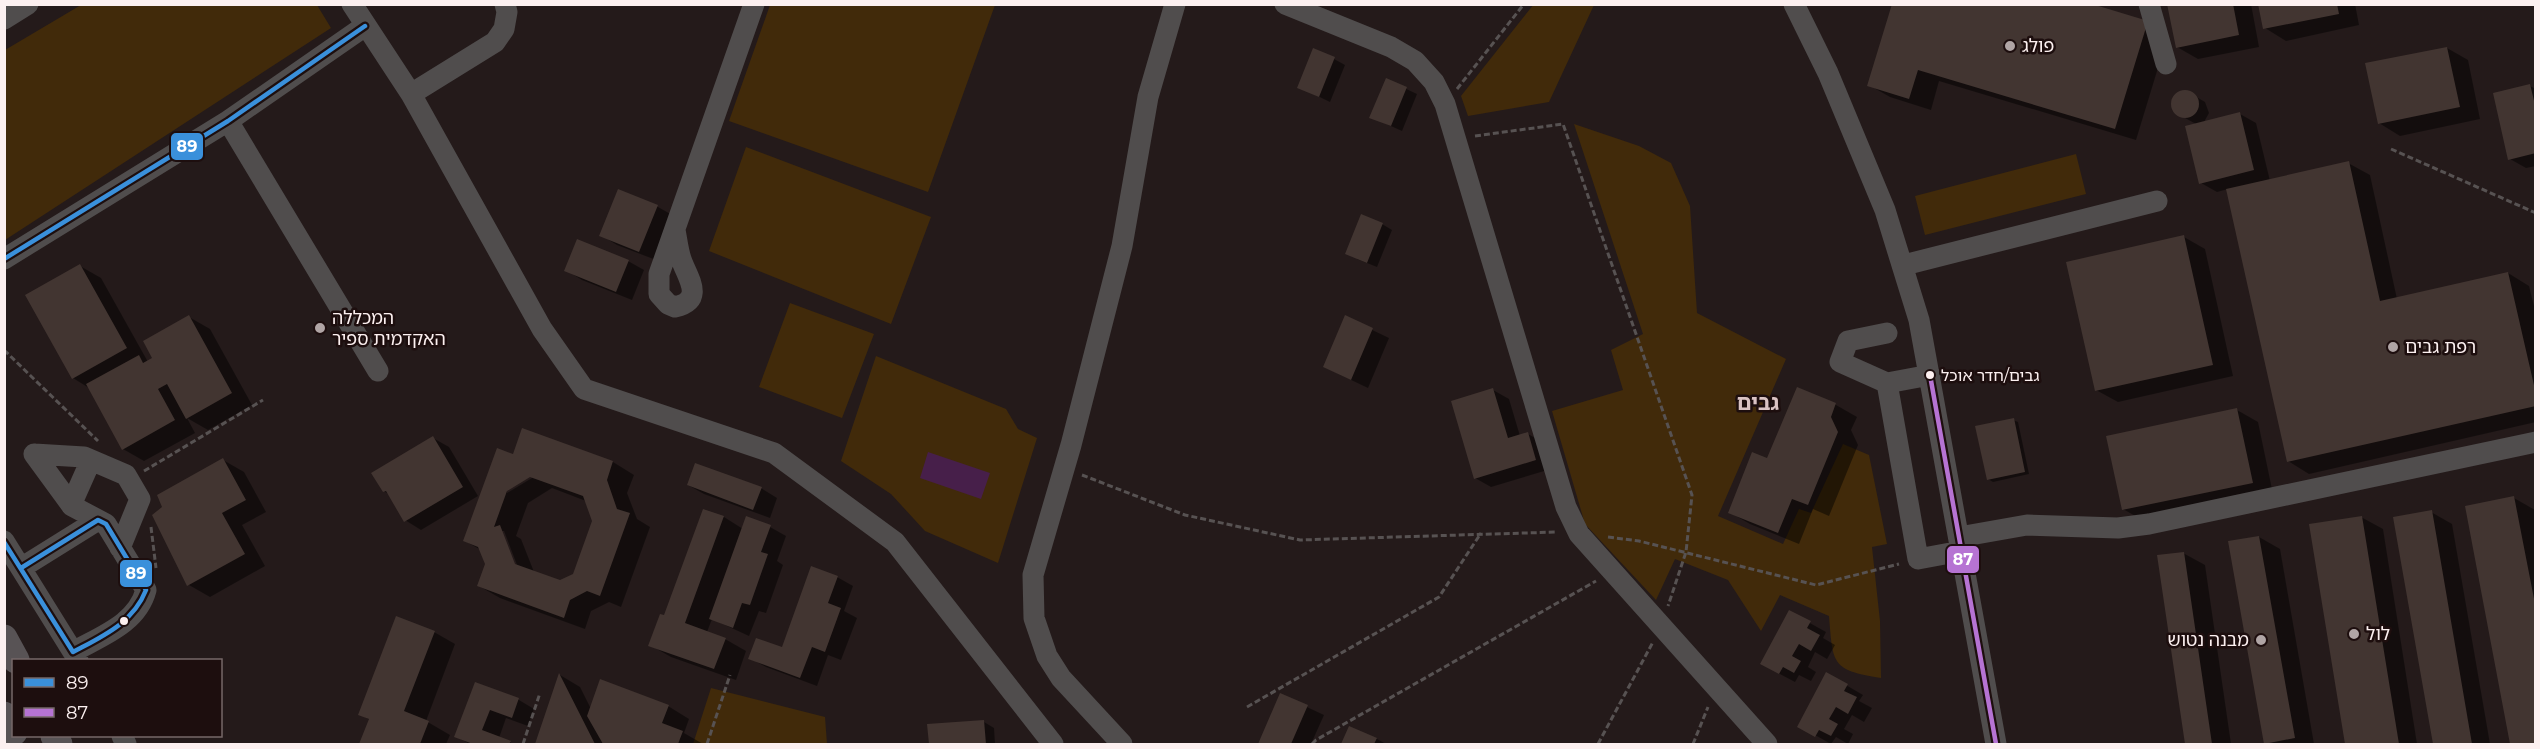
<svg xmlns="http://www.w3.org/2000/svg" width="2540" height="749" font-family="Montserrat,'Noto Sans Hebrew',sans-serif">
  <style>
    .green { fill: #412a0a }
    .water { fill: #471f4a }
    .shadow { fill: #0007; fill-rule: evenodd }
    .building { fill: #423531; fill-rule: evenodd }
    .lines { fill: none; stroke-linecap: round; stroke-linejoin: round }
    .path { stroke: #575252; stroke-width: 3; stroke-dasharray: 6 3; stroke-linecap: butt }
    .minor { stroke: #504d4d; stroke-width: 21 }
    .major { stroke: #585355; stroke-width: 27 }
    .bus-1-casing { stroke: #1d0e0e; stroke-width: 9 }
    .bus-2-casing { stroke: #1d0e0e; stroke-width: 9 }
    .bus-1 { stroke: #3a90db; stroke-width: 4.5 }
    .bus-2 { stroke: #b673d3; stroke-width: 4.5 }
    .poi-dot { fill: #b0a5a5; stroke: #1d0e0e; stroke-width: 2 }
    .bus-dot { fill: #fcf0f0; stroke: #1d0e0e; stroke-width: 2 }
    .labels { text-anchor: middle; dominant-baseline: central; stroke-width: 5; stroke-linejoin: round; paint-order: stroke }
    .bus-label { font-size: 16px; fill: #fcf0f0; stroke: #1d0e0e; text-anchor: start }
    .poi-label { font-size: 18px; fill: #fcf0f0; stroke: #1d0e0e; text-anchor: start }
    .quarter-label { font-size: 21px; font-weight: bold; fill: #dac3c3; stroke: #1d0e0e }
    .line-badge { stroke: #1d0e0e; stroke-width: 2 }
    .badge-label { font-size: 16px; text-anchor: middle; font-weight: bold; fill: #fff }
  </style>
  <rect width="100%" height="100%" fill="#241a1a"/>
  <path class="green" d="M 1534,4 L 1594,5 L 1549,102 L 1468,116 L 1461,96 Z
    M 81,5 L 317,5 L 331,28 L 5,240 L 5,50 Z
    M 770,5 L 995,5 L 928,192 L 729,121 Z
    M 1574,124 L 1639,146 L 1671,163 L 1690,206 L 1697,313 L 1786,359 L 1718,516 L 1783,544 L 1799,509 L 1811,513 L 1843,444 L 1869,455 L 1887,544 L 1872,547 L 1880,621 L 1881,678 C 1831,670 1833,664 1829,616 L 1780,595 L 1761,631 L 1728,580 L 1675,559 L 1656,600 L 1585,524 L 1552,411 L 1623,390 L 1611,350 L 1643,334 Z
    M 746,147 L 931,217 L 891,324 L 709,251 Z
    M 2076,154 L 2086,194 L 1925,235 L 1915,196 Z
    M 790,303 L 874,334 L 842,418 L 759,387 Z
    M 876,356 L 1006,409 L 1018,429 L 1037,438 L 998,563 L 925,531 L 891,494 L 841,461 Z
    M 711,688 L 825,717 L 827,744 L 693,744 Z"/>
  <path class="water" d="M 928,452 L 990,473 L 981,499 L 920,478 Z"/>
  <path class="shadow" d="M 2087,4 L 2168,35 L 2136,140 L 1939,81 L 1931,110 L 1890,97 L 1869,85 Z
    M 2168,4 L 2251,4 L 2259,47 L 2198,59 L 2177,47 Z
    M 2260,4 L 2355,4 L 2359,25 L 2286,41 L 2265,28 Z
    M 2447,48 L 2468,60 L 2480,119 L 2400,136 L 2379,123 Z
    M 1334,59 L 1345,65 L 1330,102 L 1299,87 Z
    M 1387,80 L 1417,94 L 1402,131 L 1371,117 Z
    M 2530,86 L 2536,89 L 2536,166 L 2526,168 L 2510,159 Z
    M 2186,91 L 2205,102 L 2209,113 L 2204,122 L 2240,114 L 2256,123 L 2270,181 L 2348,163 L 2370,175 L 2397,299 L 2508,273 L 2529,286 L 2536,314 L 2536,422 L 2309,474 L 2288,461 L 2228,189 L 2217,192 L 2201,183 L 2196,124 L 2176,113 L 2173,101 L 2178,94 Z
    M 619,191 L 658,207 L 674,216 L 656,260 L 617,245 L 601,235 Z
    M 1382,224 L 1392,230 L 1377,267 L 1357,259 Z
    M 2184,237 L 2205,249 L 2233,376 L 2118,402 L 2096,390 Z
    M 628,261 L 644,270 L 632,300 L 582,280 L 566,270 Z
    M 80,266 L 101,278 L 148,362 L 154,359 L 189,317 L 210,329 L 252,405 L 208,430 L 187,418 L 195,433 L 144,461 L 123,449 L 89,388 L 73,378 Z
    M 1345,317 L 1389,338 L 1368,388 L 1324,367 Z
    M 1798,389 L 1836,405 L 1857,417 L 1851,430 L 1858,445 L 1829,516 L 1813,509 L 1799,544 L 1750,524 L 1729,512 L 1768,460 Z
    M 1493,390 L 1509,399 L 1520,436 L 1528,434 L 1544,443 L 1551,469 L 1491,487 L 1475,478 Z
    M 2237,410 L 2258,422 L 2273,494 L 2144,521 L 2123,509 Z
    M 2013,420 L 2018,422 L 2029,474 L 1993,482 L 1988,479 Z
    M 523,430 L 613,462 L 634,475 L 627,493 L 637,519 L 650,527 L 621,607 L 609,602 L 591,611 L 585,629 L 500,598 L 479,586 L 487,564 L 481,550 L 465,541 L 513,456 ZM 536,472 L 537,475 L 507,493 L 507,489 ZM 552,488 L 586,501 L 593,521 L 574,575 L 560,582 L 534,572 L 521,539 L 516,536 L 528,503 ZM 500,531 L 504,531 L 519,570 L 516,572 Z
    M 433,438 L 449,447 L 478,496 L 421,530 L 405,520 L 390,495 L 384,491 Z
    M 223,460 L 244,472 L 266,512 L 242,525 L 265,566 L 210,597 L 189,585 Z
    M 688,485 L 761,488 L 777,498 L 770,518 L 704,494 Z
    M 2514,498 L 2535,510 L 2536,744 L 2511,744 L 2467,507 Z
    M 704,511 L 724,517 L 743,529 L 770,527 L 786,536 L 777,561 L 783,565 L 766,613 L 759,611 L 749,636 L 712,619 L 707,632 L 725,639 L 746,651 L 736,680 L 671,657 L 650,645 L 665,617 Z
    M 2431,512 L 2452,524 L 2490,744 L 2434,744 L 2395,518 Z
    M 2361,517 L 2383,529 L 2417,744 L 2346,744 L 2311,526 Z
    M 2259,537 L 2280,549 L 2314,744 L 2265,743 Z
    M 2183,553 L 2205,565 L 2231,744 L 2186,744 L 2159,557 Z
    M 837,577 L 853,586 L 844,611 L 857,618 L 841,660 L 828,655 L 817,686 L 766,667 L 750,658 L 783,649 Z
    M 1790,612 L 1826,632 L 1823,638 L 1835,645 L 1827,659 L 1815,652 L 1808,667 L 1816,672 L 1811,681 L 1799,675 L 1795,682 L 1778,673 Z
    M 434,632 L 455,644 L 426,721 L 450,735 L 446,744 L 361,744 L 370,720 L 360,714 Z
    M 1827,674 L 1863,695 L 1859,701 L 1872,708 L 1864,722 L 1852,715 L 1844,729 L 1853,734 L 1848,744 L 1836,737 L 1831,744 L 1799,726 Z
    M 560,675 L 580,687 L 591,709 L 668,706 L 689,719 L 684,733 L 703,744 L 537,744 Z
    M 476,683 L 519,700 L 534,709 L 528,726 L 506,718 L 499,738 L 514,744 L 470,744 L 455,736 Z
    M 1281,695 L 1324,715 L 1311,744 L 1259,744 Z
    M 984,722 L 994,728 L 995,744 L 930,744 L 929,726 Z
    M 1349,728 L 1377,739 L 1386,744 L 1342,744 Z"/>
  <path class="building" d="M 1892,4 L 2092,4 L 2148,21 L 2115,129 L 1918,70 L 1909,99 L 1867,86 Z
    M 2167,4 L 2233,4 L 2239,35 L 2176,48 Z
    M 2258,4 L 2337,4 L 2339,14 L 2263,29 Z
    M 2447,47 L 2460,107 L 2378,124 L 2365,63 Z
    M 1313,48 L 1335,57 L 1319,97 L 1297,88 Z
    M 1386,78 L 1407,87 L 1391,126 L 1369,118 Z
    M 2530,84 L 2536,109 L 2536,153 L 2508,160 L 2493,93 Z
    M2171 104a14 14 0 1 1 28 0a14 14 0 1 1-28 0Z
    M 2240,112 L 2254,170 L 2199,184 L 2185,126 Z
    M 2349,161 L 2380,301 L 2508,272 L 2536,394 L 2536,406 L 2287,462 L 2226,189 Z
    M 618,189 L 658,205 L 639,252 L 599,236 Z
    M 1361,214 L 1383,223 L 1367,263 L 1345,254 Z
    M 2184,235 L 2213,365 L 2095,391 L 2066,262 Z
    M 577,239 L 629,260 L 616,292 L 564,271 Z
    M 80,264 L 127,348 L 72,379 L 25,295 Z
    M 189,315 L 232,393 L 186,419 L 167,384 L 158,389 L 175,420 L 122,450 L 86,384 L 139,355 L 143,363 L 152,358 L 143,341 Z
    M 1345,315 L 1373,328 L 1351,380 L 1323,367 Z
    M 1797,387 L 1836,403 L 1831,417 L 1838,432 L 1808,505 L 1792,499 L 1778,533 L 1728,513 L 1752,452 L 1767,458 Z
    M 1493,388 L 1508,438 L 1528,432 L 1536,460 L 1474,479 L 1451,401 Z
    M 2237,408 L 2253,483 L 2122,510 L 2106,436 Z
    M 2014,418 L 2025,472 L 1987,480 L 1975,426 Z
    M 522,428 L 613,461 L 607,480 L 617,509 L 630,513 L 600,596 L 587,591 L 570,600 L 564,618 L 477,586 L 485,564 L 478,547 L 463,541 L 497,448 L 513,454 ZM 530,477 L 583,496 L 592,521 L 573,574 L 560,580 L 515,564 L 500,525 L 494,527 L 507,491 Z
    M 433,436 L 463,487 L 404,522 L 386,491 L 383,492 L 371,473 Z
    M 223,458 L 246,500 L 222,513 L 245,554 L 187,586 L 152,515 L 162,507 L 157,495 Z
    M 695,463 L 762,487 L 753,510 L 687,485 Z
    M 2514,496 L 2536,609 L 2536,744 L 2510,744 L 2465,506 Z
    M 703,509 L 724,516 L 685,623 L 726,638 L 714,669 L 648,646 L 660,614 L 664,615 Z
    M 2432,510 L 2472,744 L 2433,744 L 2393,517 Z
    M 746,516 L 771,525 L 761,552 L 768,554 L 750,605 L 742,603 L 733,628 L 709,619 Z
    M 2362,516 L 2399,744 L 2345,744 L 2309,524 Z
    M 2259,536 L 2295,738 L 2264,744 L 2228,541 Z
    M 2184,552 L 2212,744 L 2185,744 L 2157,555 Z
    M 811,566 L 838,576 L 828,603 L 841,608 L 825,652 L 812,647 L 800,678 L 748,659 L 756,638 L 782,647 Z
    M 1789,610 L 1811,621 L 1807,628 L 1820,635 L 1811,651 L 1799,644 L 1792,656 L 1801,661 L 1794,673 L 1783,667 L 1779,674 L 1760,664 Z
    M 396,616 L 435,631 L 404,711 L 429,721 L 420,744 L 359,744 L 369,719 L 358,715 Z
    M 1826,672 L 1848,684 L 1844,691 L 1857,697 L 1848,714 L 1836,707 L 1829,719 L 1838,724 L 1831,736 L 1819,730 L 1815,737 L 1797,727 Z
    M 559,673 L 595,744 L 535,744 Z
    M 600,679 L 669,705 L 662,723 L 683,731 L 678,744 L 603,744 L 587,716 Z
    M 475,682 L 519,698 L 512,718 L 490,710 L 482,730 L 511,741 L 509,744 L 473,744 L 454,737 Z
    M 1280,693 L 1308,705 L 1291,744 L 1258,744 Z
    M 984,720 L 986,744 L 929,744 L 927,724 Z
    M 1349,726 L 1377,738 L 1374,744 L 1341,744 Z"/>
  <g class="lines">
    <path class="path" d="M 1457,89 L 1524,4
      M 1475,136 L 1563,124 L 1692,495 L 1686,552 L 1668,606
      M 2391,149 L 2536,213
      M 4,350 L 98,441
      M 144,471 L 263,400
      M 1082,475 L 1185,515 L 1300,540 L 1557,532
      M 151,527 L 156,568
      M 1608,537 L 1639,541 L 1816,585 L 1899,564
      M 1247,707 L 1439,597 L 1481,533
      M 523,744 L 540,693
      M 707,744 L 730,675
      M 1312,744 L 1316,740 L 1596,581
      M 1598,744 L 1653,642
      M 1693,744 L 1708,707"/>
    <path class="minor" d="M 352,4 L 411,94 L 542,329 L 584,389 L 774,453 L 895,542 L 1053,744
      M 1285,4 L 1391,47 L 1415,61 L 1434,82 L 1445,104 L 1566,507 L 1579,534 L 1767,744
      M 1794,4 L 1828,73 L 1885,210 L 1919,320 L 1996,744
      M 2149,4 L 2166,64
      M 4,19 L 28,4
      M 411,94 L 495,42 L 504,29 L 507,12 L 505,4
      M 228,121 L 378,371
      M 675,230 C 677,240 678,250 681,259 C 687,277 706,300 675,307 L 668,304 L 659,294 L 659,274 L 754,4
      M 4,259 L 228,121 L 365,26
      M 1904,265 L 2157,201
      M 1887,333 L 1848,341 L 1840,362 L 1887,383
      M 1930,375 L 1887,383 L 1918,559 L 1961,551
      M 34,454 L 72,506 L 106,524 L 146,590 C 137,624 101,636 73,652
      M 34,454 L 84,457 L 126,475 L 140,499 L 120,548
      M 71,505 L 91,460
      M 1959,537 L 2027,525 L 2118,528 L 2149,524 L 2536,442
      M 4,541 L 78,660
      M 21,568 L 98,520
      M 122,736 L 126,744
      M 1122,744 L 1061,678 L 1047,656 L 1034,618 L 1033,575 L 1071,445 L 1122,246 L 1148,97 L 1175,4"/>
    <path class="major" d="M 4,638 L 16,660
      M 4,715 L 14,732
      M 54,736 L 59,744"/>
    <g class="bus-1-casing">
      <path id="bus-1" d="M 4,259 L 228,121 L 365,26
        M 4,542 L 73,652 C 103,636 133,623 146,590 L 106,524 L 98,520 L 21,568"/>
    </g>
    <g class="bus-2-casing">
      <path id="bus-2" d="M 1930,375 L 1996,744"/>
    </g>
    <use href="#bus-1" class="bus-1"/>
    <use href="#bus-2" class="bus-2"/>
  </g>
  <g class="poi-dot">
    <circle cx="2010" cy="46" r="6"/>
    <circle cx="320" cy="328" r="6"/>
    <circle cx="2393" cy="347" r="6"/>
    <circle cx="2354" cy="634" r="6"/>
    <circle cx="2261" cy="640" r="6"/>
  </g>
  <g class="bus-dot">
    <circle cx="1930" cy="375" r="5"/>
    <circle cx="124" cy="621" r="5"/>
  </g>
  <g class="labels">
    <g class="bus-label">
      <text x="1941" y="375">גבים/חדר אוכל</text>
    </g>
    <g class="poi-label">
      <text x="2022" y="46">פולג</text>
      <text x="332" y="318">המכללה<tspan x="332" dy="21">האקדמית ספיר</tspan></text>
      <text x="2405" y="347">רפת גבים</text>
      <text x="2366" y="634">לול</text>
      <text x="2249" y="640" text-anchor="end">מבנה נטוש</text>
    </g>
    <g class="quarter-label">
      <text x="1758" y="402">גבים</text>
    </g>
  </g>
  <g class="line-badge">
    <rect x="170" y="132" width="34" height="29" rx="6" fill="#3a90db"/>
    <rect x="1946" y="545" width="34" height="29" rx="6" fill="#b673d3"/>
    <rect x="119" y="559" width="34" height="29" rx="6" fill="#3a90db"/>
  </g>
  <g class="badge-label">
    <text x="187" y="152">89</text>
    <text x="1963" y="565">87</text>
    <text x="136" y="579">89</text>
  </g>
  <rect width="2540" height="749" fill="none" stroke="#fcf0f0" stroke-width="12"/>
  <rect x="12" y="659" width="210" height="78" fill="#1d0e0e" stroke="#766868" stroke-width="1.5"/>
  <rect x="24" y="678" width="30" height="9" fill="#3a90db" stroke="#766868" stroke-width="1.5"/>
  <text x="66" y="689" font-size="18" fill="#fcf0f0">89</text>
  <rect x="24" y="708" width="30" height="9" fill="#b673d3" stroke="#766868" stroke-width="1.5"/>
  <text x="66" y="719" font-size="18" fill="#fcf0f0">87</text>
</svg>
